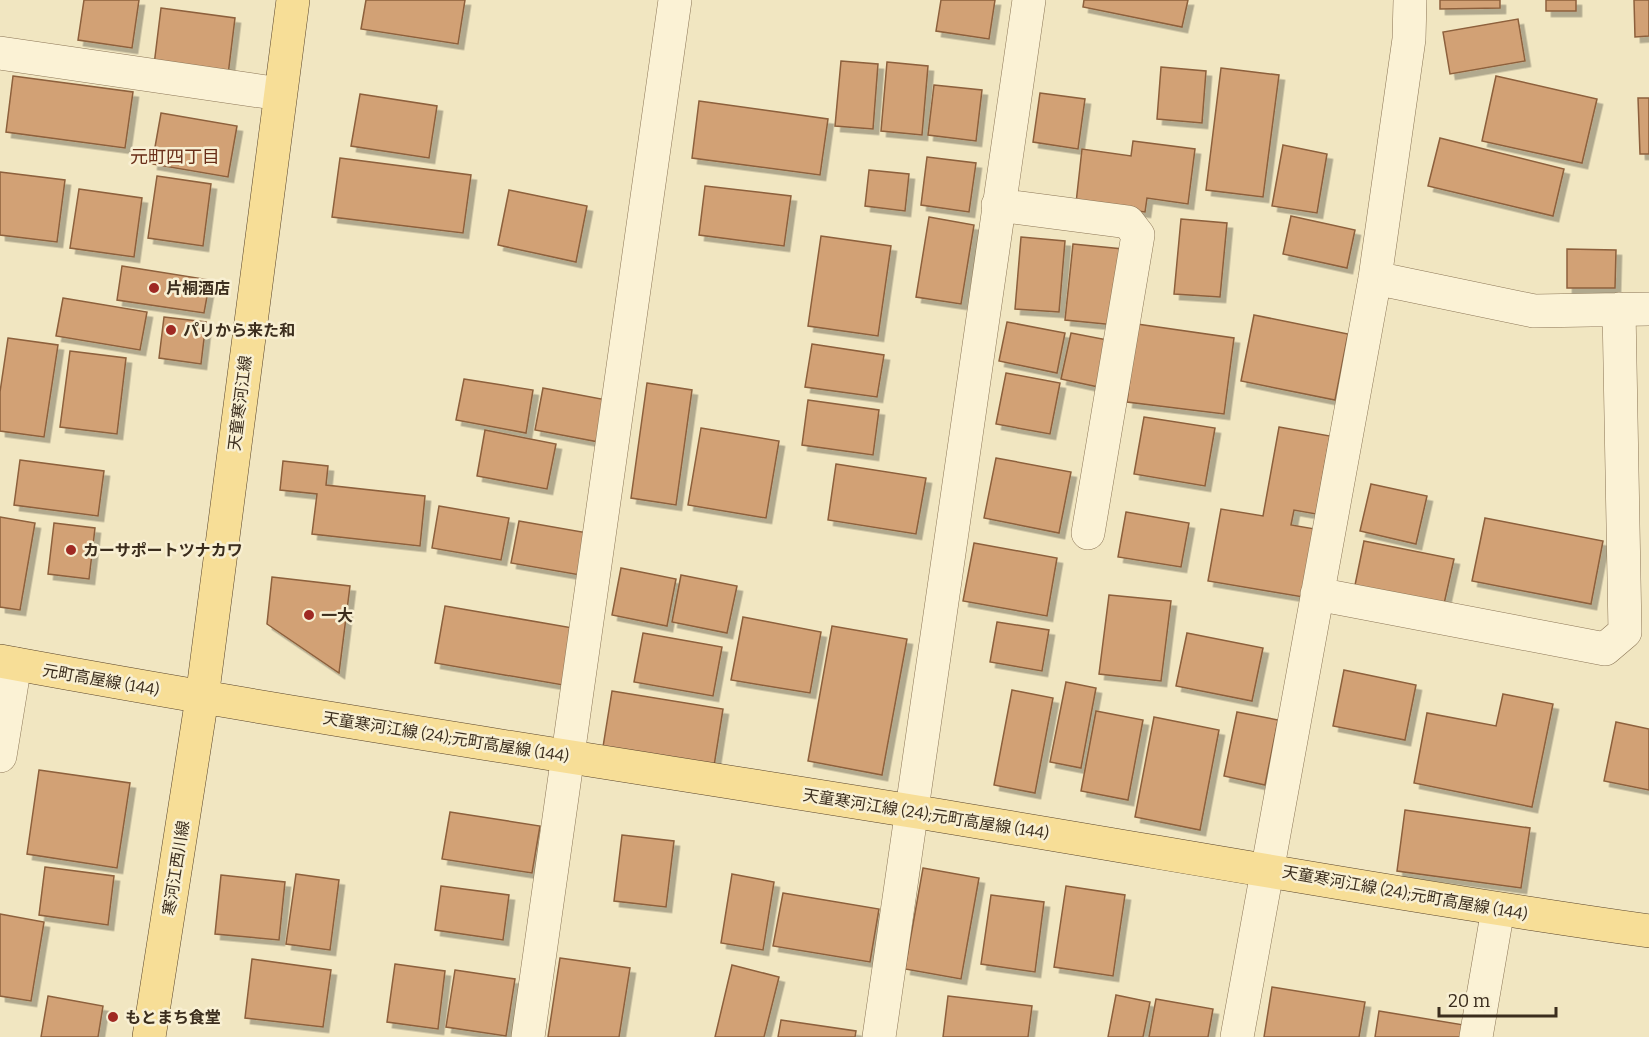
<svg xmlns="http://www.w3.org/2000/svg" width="1649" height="1037" font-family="Bitter,'Noto Sans JP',serif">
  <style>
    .building { fill: #d2a175; stroke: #8d603c; stroke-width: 1.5; filter: url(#shadow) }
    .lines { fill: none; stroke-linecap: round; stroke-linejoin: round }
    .minor-casing { stroke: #8c7657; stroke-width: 34 }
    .major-casing { stroke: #59442c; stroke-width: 34 }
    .minor { stroke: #fbf2d5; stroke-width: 33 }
    .major { stroke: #f7de97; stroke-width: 33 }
    .poi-dot { fill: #9f2923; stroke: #f8efd2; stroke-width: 2 }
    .labels { text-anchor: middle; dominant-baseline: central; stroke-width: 5; stroke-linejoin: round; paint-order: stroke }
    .poi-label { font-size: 16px; font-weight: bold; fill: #3b2d1d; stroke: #f8efd2; text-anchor: start }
    .street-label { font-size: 16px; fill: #3b2d1d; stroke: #f8efd2 }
    .neighbourhood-label { font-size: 18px; fill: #6a2f19; stroke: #f8efd2 }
  </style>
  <defs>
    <filter id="shadow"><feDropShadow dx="5.5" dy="5.5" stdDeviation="0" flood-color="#0004"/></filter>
  </defs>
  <rect width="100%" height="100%" fill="#f1e6c1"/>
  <path class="building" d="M 84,0 L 139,0 L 132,48 L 78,40 Z
    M 366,0 L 465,0 L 458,44 L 361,29 Z
    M 941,0 L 995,0 L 989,39 L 936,31 Z
    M 1084,0 L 1188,0 L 1182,27 L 1083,7 Z
    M 1440,0 L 1500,0 L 1500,8 L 1440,9 Z
    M 1546,0 L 1576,0 L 1576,11 L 1546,11 Z
    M 1634,0 L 1649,0 L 1649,36 L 1635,37 Z
    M 161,8 L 235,18 L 228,75 L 154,65 Z
    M 1518,19 L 1525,61 L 1450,74 L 1443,32 Z
    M 841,61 L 878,64 L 873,129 L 835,126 Z
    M 887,62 L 928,66 L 922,135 L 881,131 Z
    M 1161,67 L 1206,71 L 1202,123 L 1157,119 Z
    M 1221,68 L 1279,75 L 1263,197 L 1206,190 Z
    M 13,76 L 133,92 L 125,148 L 6,132 Z
    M 1496,76 L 1597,99 L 1582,163 L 1482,141 Z
    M 934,85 L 982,90 L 976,141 L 928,135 Z
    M 1040,93 L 1085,99 L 1078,149 L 1033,142 Z
    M 360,94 L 437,106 L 429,158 L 351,146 Z
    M 1638,98 L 1649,98 L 1649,154 L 1640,154 Z
    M 699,101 L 828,119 L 820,175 L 692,158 Z
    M 161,113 L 237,126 L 228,177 L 152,164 Z
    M 1440,138 L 1564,169 L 1553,216 L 1428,186 Z
    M 1133,141 L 1195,149 L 1188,204 L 1147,198 L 1145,212 L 1076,203 L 1082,149 L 1131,156 Z
    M 1283,145 L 1327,154 L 1317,213 L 1272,206 Z
    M 927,157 L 976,163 L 969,212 L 921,205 Z
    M 340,158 L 471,175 L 463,233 L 332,217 Z
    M 869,170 L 909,174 L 905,211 L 865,206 Z
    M 0,172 L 65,180 L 57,242 L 0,235 Z
    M 157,176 L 211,184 L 203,246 L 148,238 Z
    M 705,186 L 791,196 L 784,246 L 699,235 Z
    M 79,189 L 142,198 L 134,257 L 70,248 Z
    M 509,190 L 587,206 L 576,262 L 498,245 Z
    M 1291,216 L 1355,230 L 1347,268 L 1283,254 Z
    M 929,217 L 974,225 L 961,304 L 916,297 Z
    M 1181,219 L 1227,223 L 1220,297 L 1174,294 Z
    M 821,236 L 891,246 L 878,336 L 808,326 Z
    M 1021,237 L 1065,241 L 1059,312 L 1015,309 Z
    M 1073,244 L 1123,249 L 1115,325 L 1065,320 Z
    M 1567,249 L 1616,250 L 1615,288 L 1567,288 Z
    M 122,266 L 210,280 L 204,313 L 117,300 Z
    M 63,298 L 147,312 L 140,350 L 56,336 Z
    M 1254,315 L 1348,334 L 1335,400 L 1241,381 Z
    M 164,317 L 206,322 L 201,364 L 159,358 Z
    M 1007,322 L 1065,333 L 1057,373 L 999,361 Z
    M 1137,324 L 1234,338 L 1224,414 L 1127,402 Z
    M 1071,333 L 1113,341 L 1103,388 L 1061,379 Z
    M 8,338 L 58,345 L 44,437 L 0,431 L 0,392 Z
    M 812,344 L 884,355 L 877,397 L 805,387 Z
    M 70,351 L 126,358 L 117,434 L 60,427 Z
    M 1006,373 L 1060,383 L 1050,434 L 996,424 Z
    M 464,379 L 533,390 L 526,433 L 456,420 Z
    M 647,383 L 692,390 L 676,505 L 631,498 Z
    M 543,388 L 612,401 L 604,443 L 535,430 Z
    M 808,400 L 879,410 L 873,455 L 802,445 Z
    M 1144,417 L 1215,428 L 1205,486 L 1134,474 Z
    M 1279,427 L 1330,436 L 1316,514 L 1294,510 L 1291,525 L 1315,529 L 1303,597 L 1208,581 L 1221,509 L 1263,516 Z
    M 701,428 L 779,441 L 766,518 L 688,505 Z
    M 485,430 L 556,444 L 547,489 L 477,476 Z
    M 996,458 L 1071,472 L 1059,533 L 984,518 Z
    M 20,460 L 104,471 L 98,516 L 14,505 Z
    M 283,461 L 328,466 L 326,485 L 425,496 L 420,546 L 312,534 L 317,494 L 280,490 Z
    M 836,464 L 926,478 L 916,534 L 828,520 Z
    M 1371,484 L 1427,496 L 1416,544 L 1360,531 Z
    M 439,506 L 509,518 L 501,560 L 432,548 Z
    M 1126,512 L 1189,523 L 1181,567 L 1118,557 Z
    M 0,517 L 35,523 L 20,610 L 0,607 Z
    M 1485,518 L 1603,541 L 1591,604 L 1472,581 Z
    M 519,521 L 588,533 L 580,575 L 511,563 Z
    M 54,523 L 95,528 L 89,579 L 48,574 Z
    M 1364,541 L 1454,559 L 1442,613 L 1353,595 Z
    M 974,543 L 1057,558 L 1047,616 L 963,601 Z
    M 621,568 L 676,579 L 667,626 L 612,615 Z
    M 681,575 L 737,586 L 727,633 L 672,622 Z
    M 272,577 L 350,586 L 339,673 L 267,624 Z
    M 1109,595 L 1171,601 L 1161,681 L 1099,674 Z
    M 445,606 L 573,628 L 563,685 L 435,663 Z
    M 743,617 L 821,632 L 810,693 L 731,680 Z
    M 997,622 L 1049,630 L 1042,671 L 990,662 Z
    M 832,626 L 907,639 L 882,775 L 808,761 Z
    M 643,633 L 722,647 L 713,696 L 634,682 Z
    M 1187,633 L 1263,648 L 1252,701 L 1176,686 Z
    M 1344,670 L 1416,685 L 1405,740 L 1333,726 Z
    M 1066,682 L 1096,688 L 1081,768 L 1050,762 Z
    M 1012,690 L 1053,698 L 1035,793 L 994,785 Z
    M 612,691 L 723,709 L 714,766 L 603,747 Z
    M 1503,694 L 1553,704 L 1532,807 L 1414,783 L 1427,713 L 1496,726 Z
    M 1096,711 L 1143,720 L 1128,800 L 1081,791 Z
    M 1237,712 L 1278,720 L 1265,785 L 1224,776 Z
    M 1154,717 L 1219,730 L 1200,830 L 1135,817 Z
    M 1616,722 L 1649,729 L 1649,790 L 1604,781 Z
    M 39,770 L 130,783 L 117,868 L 27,854 Z
    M 1405,810 L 1530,828 L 1521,888 L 1397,871 Z
    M 450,812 L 540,826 L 532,873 L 442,859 Z
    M 622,835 L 674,841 L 666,907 L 614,901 Z
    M 45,867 L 114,876 L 108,925 L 39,915 Z
    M 923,868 L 979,878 L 961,979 L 905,969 Z
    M 296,874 L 339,880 L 330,950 L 286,944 Z
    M 732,874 L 774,882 L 763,950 L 721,943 Z
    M 221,875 L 285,882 L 279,940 L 215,934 Z
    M 441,886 L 509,895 L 503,940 L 435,930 Z
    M 1066,886 L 1125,895 L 1113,976 L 1054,967 Z
    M 783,893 L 879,909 L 870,962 L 773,946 Z
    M 991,895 L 1044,902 L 1035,972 L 981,964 Z
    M 0,914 L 44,922 L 31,1001 L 0,996 Z
    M 560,958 L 630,968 L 619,1037 L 548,1037 Z
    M 252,959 L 331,970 L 323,1027 L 245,1018 Z
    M 395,964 L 445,971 L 438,1029 L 387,1022 Z
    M 732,965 L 779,977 L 764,1037 L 715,1037 Z
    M 455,970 L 515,979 L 506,1036 L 446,1027 Z
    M 1272,987 L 1365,1002 L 1359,1037 L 1264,1037 Z
    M 1116,995 L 1150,1002 L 1143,1037 L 1108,1037 Z
    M 48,996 L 103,1006 L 98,1037 L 41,1037 Z
    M 948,996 L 1032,1006 L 1028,1037 L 943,1037 Z
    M 1156,999 L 1213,1009 L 1208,1037 L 1149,1037 Z
    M 1379,1011 L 1464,1025 L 1462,1037 L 1375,1037 Z
    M 781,1020 L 856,1031 L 855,1037 L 778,1037 Z"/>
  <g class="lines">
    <g class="minor-casing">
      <path id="minor" d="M 0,53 L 280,94
        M 998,205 L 1128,222 L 1138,235 L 1088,533
        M 1375,278 L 1534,311 L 1649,309
        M 1317,594 L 1605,649 L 1625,632 L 1619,309
        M 0,756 L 15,664
        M 528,1037 L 675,0
        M 879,1037 L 1029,0
        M 1237,1037 L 1375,278 L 1409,39 L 1410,0
        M 1476,1037 L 1498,909"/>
    </g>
    <g class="major-casing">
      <path id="major" d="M 0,661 C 303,717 607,762 911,811 C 1157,851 1402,896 1649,931
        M 149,1037 L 202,698 L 293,0"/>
    </g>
    <use href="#minor" class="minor"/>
    <use href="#major" class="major"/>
  </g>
  <g class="poi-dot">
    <circle cx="154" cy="288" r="6"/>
    <circle cx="171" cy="330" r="6"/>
    <circle cx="71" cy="550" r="6"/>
    <circle cx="309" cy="615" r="6"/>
    <circle cx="113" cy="1017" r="6"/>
  </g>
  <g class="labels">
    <g class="poi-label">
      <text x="166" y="288">片桐酒店</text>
      <text x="183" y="330">パリから来た和</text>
      <text x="83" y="550">カーサポートツナカワ</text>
      <text x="321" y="615">一大</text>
      <text x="125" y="1017">もとまち食堂</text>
    </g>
    <g class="street-label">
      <text transform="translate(240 403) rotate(-83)">天童寒河江線</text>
      <text transform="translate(101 680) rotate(10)">元町高屋線 (144)</text>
      <text transform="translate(446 737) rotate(9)">天童寒河江線 (24);元町高屋線 (144)</text>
      <text transform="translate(926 814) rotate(9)">天童寒河江線 (24);元町高屋線 (144)</text>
      <text transform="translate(176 868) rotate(-81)">寒河江西川線</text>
      <text transform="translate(1405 893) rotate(10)">天童寒河江線 (24);元町高屋線 (144)</text>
    </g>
    <g class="neighbourhood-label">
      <text x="175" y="157">元町四丁目</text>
    </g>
  </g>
  <path d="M1439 1007v9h117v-9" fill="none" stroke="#3b2d1d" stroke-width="3"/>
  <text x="1448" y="1007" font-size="18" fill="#3b2d1d" stroke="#f8efd2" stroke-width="4.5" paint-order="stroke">20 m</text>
</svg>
